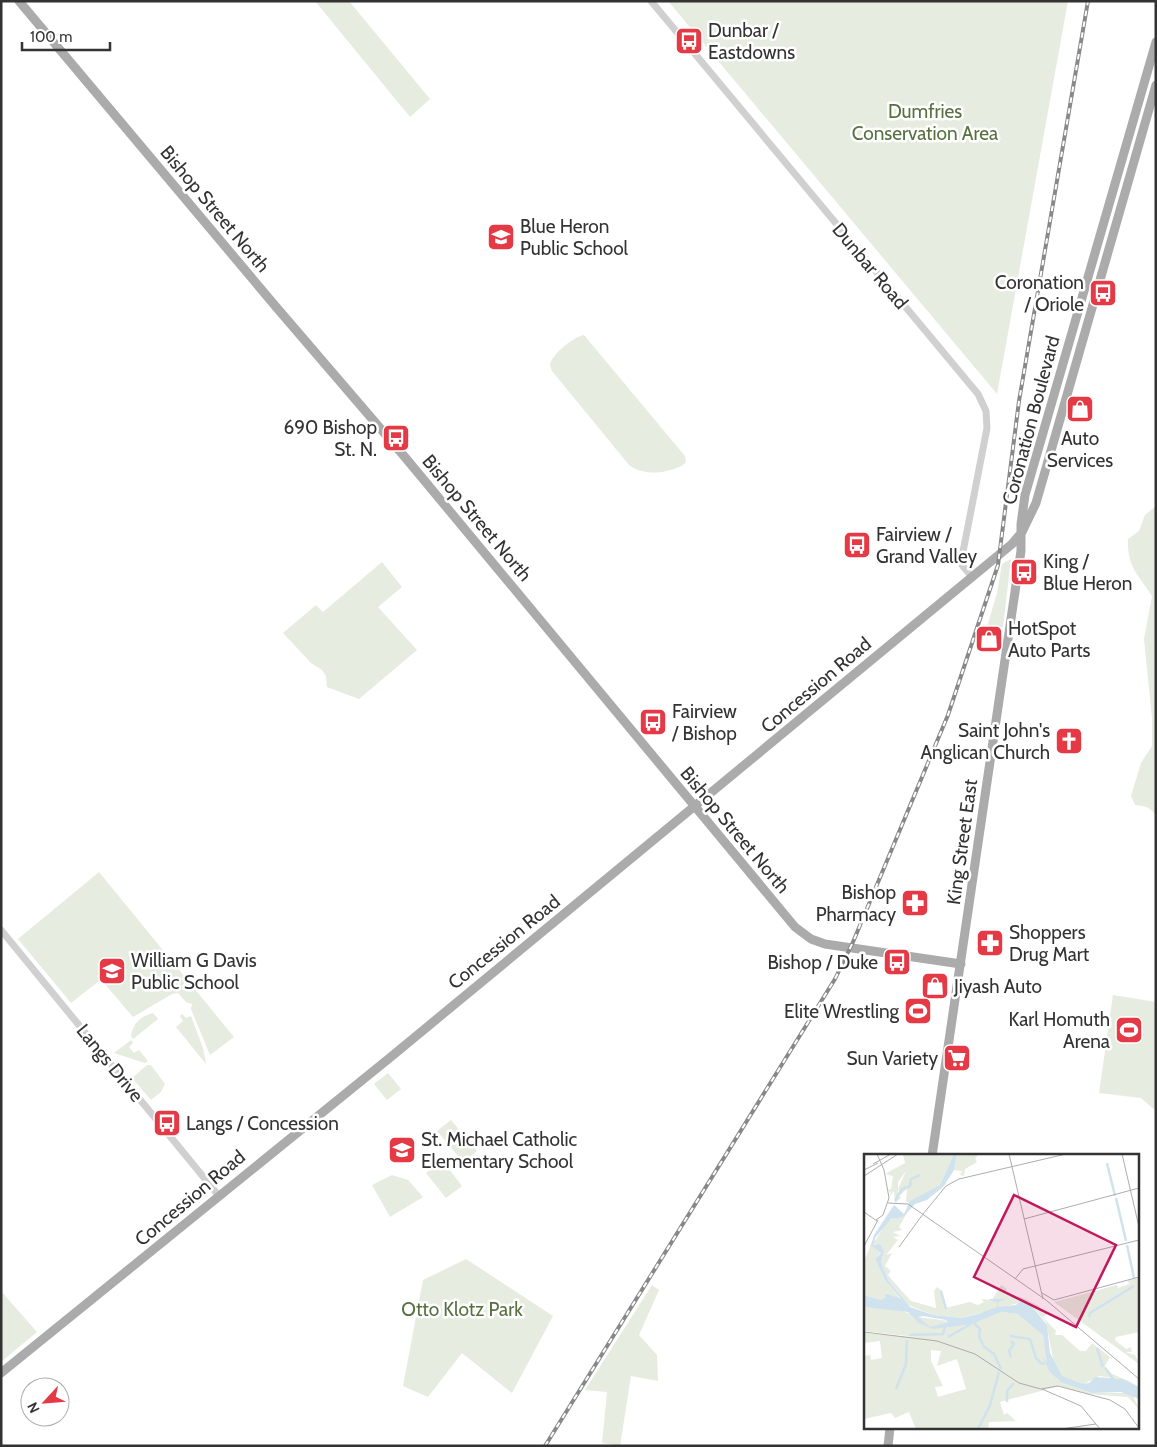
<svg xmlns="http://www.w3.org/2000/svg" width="1157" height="1447" font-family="Cabin,sans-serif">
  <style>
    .green { fill: #e6ecdf }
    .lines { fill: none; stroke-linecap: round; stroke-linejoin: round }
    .minor { stroke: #d0d0d0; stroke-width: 7 }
    .major { stroke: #ababab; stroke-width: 9 }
    .rail-casing { stroke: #888; stroke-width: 4 }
    .rail { stroke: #fff; stroke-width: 2; stroke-dasharray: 5.5; stroke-linecap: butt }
    .labels { text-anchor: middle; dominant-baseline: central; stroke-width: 5; stroke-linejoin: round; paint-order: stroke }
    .poi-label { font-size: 19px; fill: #333; stroke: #fff; text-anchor: start }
    .park-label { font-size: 19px; fill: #56703f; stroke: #fff }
    .street-label { font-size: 19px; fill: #333; stroke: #fff }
    .inset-river { fill: none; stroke: #cfe2ee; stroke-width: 2.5 }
    .inset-road { fill: none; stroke: #adadad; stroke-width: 1 }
    .view { fill: #c2185b; fill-opacity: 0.15; stroke: #c2185b; stroke-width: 2.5 }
    .inset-edge { fill: none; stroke: #333; stroke-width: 2.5 }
  </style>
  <rect width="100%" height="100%" fill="#fff"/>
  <path class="green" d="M 315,1 L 349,1 L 430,99 L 410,117 Z
    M 668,1 L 1068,1 L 997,394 Z
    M 584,335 L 685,456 L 686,462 L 683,465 C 666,474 644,476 629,465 L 552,371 L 550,365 C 552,354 573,337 584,335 Z
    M 1156,506 L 1156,816 C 1151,807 1144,806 1135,805 L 1131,796 L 1141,763 L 1152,746 L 1152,718 L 1144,639 L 1152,596 C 1138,574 1127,567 1128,539 L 1139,531 L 1145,515 Z
    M 1011,559 L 1003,627 L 987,627 L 997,593 L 1002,564 Z
    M 382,562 L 402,587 L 378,607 L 417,650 L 359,699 L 327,687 L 326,676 L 322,670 L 311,663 L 283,633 L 316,605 L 323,612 Z
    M 99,872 L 234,1037 L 210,1055 L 191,1009 L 192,1004 L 186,1002 L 178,993 L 172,994 L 133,1017 L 97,975 L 99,981 L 71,1003 L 18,939 Z
    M 1113,995 L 1156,1002 L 1156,1111 L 1141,1098 L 1099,1093 Z
    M 153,1013 L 158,1019 L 133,1039 L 131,1036 C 134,1022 140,1017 153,1013 Z
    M 182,1014 L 186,1018 L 191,1016 L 203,1048 L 206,1064 L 176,1027 L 183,1021 L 180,1016 Z
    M 131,1040 L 133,1043 L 129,1047 L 134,1053 L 139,1050 L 148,1061 L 145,1063 L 114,1053 Z
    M 147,1065 L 151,1065 L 165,1084 L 161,1092 L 151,1100 L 132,1078 Z
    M 388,1073 L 401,1089 L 387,1100 L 374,1084 Z
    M 451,1120 L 477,1151 L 463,1162 L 437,1131 Z
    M 442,1160 L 462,1186 L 446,1198 L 426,1173 Z
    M 392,1175 L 408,1180 L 423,1197 L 390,1217 L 372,1185 Z
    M 466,1259 L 553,1316 L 512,1393 L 462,1353 L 428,1397 L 403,1386 L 423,1280 Z
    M 652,1285 L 659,1290 L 639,1335 L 657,1355 L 658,1381 L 631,1376 L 620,1446 L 602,1443 L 607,1392 L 585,1390 Z
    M 1,1291 L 37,1332 L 1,1362 Z"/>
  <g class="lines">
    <path class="minor" d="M 651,1 L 978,394 L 986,411 L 987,428 L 962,557 L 962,565 L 972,577
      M 1,930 L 219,1196"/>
    <path class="major" d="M 19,1 L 277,308 L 404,456 L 795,927 L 811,939 L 825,944 L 961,964
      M 932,1156 L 1021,551 L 1021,524 L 1025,495 L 1156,42
      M 1,1373 L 392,1056 L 1012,544 L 1022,532 L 1036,503 L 1156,85
      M 888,1446 L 890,1428"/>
    <g class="rail-casing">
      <path id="rail" d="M 545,1446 L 835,979 L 853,942 L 948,715 L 998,565 L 1019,401 L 1088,1"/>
    </g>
    <use href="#rail" class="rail"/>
  </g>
  <defs>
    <g id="bus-square" transform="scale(1.4375)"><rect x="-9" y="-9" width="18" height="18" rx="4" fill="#e63946" stroke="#fff"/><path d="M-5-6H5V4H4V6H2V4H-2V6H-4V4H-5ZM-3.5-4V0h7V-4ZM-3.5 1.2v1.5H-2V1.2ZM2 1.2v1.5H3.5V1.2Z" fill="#fff"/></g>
    <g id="school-square" transform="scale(1.4375)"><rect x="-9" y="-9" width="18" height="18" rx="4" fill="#e63946" stroke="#fff"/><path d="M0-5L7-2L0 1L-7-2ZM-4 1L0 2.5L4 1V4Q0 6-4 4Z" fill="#fff"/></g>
    <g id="shop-square" transform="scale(1.4375)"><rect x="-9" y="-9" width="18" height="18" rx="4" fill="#e63946" stroke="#fff"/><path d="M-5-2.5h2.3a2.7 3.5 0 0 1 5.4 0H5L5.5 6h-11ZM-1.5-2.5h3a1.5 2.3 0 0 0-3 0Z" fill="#fff"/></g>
    <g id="church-square" transform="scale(1.4375)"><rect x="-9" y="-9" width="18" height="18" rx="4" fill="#e63946" stroke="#fff"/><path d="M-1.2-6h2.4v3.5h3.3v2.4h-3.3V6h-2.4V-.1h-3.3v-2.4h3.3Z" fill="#fff"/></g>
    <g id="pharmacy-square" transform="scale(1.4375)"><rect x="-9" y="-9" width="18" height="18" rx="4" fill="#e63946" stroke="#fff"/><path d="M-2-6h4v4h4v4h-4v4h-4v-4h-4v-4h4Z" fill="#fff"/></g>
    <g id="stadium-square" transform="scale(1.4375)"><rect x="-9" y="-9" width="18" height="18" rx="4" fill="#e63946" stroke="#fff"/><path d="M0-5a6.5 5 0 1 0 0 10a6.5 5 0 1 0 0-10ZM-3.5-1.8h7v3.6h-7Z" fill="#fff"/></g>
    <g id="supermarket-square" transform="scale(1.4375)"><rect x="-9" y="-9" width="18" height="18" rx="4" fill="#e63946" stroke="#fff"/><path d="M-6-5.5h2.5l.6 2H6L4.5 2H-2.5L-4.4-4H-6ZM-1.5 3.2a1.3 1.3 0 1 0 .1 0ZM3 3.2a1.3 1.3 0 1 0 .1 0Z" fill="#fff"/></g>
  </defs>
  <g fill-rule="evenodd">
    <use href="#bus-square" x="689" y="41"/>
    <use href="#school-square" x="501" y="237"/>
    <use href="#bus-square" x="1103" y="293"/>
    <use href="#shop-square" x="1080" y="409"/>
    <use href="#bus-square" x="396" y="438"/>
    <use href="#bus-square" x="857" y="545"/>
    <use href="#bus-square" x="1024" y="572"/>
    <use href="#shop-square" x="989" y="639"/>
    <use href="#bus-square" x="653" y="722"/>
    <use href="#church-square" x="1069" y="741"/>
    <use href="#pharmacy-square" x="915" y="903"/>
    <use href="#pharmacy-square" x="990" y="943"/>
    <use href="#bus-square" x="897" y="962"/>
    <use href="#school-square" x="112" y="971"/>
    <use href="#shop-square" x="935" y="986"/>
    <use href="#stadium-square" x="918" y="1011"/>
    <use href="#stadium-square" x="1129" y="1030"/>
    <use href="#supermarket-square" x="957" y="1058"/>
    <use href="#bus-square" x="167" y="1123"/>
    <use href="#school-square" x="402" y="1150"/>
  </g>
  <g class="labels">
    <g class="poi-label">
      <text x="708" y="30">Dunbar /<tspan x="708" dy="22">Eastdowns</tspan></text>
      <text x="520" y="226">Blue Heron<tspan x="520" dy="22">Public School</tspan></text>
      <text x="1084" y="282" text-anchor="end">Coronation<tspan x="1084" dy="22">/ Oriole</tspan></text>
      <text x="377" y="427" text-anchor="end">690 Bishop<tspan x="377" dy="22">St. N.</tspan></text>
      <text x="1080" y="438" text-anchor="middle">Auto<tspan x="1080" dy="22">Services</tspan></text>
      <text x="876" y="534">Fairview /<tspan x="876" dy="22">Grand Valley</tspan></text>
      <text x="1043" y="561">King /<tspan x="1043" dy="22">Blue Heron</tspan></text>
      <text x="1008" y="628">HotSpot<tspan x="1008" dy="22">Auto Parts</tspan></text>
      <text x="672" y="711">Fairview<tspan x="672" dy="22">/ Bishop</tspan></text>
      <text x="1050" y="730" text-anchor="end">Saint John's<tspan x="1050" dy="22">Anglican Church</tspan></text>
      <text x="896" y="892" text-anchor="end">Bishop<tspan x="896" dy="22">Pharmacy</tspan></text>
      <text x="1009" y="932">Shoppers<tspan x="1009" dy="22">Drug Mart</tspan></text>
      <text x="131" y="960">William G Davis<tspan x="131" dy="22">Public School</tspan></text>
      <text x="878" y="962" text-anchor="end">Bishop / Duke</text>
      <text x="954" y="986">Jiyash Auto</text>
      <text x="899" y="1011" text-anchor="end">Elite Wrestling</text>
      <text x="1110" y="1019" text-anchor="end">Karl Homuth<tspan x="1110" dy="22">Arena</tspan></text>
      <text x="938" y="1058" text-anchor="end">Sun Variety</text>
      <text x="186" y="1123">Langs / Concession</text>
      <text x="421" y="1139">St. Michael Catholic<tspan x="421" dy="22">Elementary School</tspan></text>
    </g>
    <g class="park-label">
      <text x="925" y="111">Dumfries<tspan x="925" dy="22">Conservation Area</tspan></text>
      <text x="462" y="1309">Otto Klotz Park</text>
    </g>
    <g class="street-label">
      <text transform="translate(215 209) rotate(50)">Bishop Street North</text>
      <text transform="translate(870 266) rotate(50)">Dunbar Road</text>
      <text transform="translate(1031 420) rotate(-75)">Coronation Boulevard</text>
      <text transform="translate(477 518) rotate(50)">Bishop Street North</text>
      <text transform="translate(816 685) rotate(-40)">Concession Road</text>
      <text transform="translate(735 830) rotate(50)">Bishop Street North</text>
      <text transform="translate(962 842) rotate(-82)">King Street East</text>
      <text transform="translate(504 942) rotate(-39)">Concession Road</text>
      <text transform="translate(110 1063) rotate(51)">Langs Drive</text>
      <text transform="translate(190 1198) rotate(-40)">Concession Road</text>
    </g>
  </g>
  <g transform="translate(864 1154)">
    <rect width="275" height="275" fill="#fff"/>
    <path d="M 39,0 L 90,0 L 76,31 L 45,49 L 42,47 L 43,35 L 36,41 L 34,35 L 42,17 L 34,28 L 34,38 L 37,44 L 31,49 L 30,37 L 25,43 L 27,39 L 24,36 L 27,35 L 29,22 L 21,20 L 41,9 ZM 93,0 L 115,0 L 111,4 L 113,8 L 101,15 L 100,22 L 96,21 L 98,17 L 90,16 ZM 43,59 L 35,73 L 38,76 L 29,78 L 36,82 L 29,83 L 34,86 L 22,101 L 28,99 L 21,112 L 27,117 L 24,121 L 28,126 L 47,147 L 72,154 L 70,137 L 73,133 L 78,137 L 81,154 L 106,148 L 114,151 L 120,148 L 117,145 L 128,146 L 137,131 L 143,135 L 141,139 L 145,142 L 157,143 L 175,152 L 179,160 L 181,157 L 183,161 L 179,163 L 192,177 L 191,181 L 198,181 L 216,197 L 222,197 L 228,189 L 246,203 L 241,212 L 248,220 L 265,227 L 275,233 L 257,225 L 235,222 L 218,231 L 197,222 L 190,210 L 182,168 L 168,152 L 159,148 L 97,164 L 69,161 L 44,151 L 25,128 L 17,108 L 20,97 L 16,90 L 12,93 L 10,88 L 24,67 ZM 7,90 L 17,98 L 11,105 L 21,126 L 37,146 L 24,140 L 20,140 L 22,143 L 17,146 L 0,141 L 0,108 ZM 275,124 L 275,178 L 252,183 L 251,186 L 262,195 L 267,193 L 268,198 L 262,198 L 271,201 L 275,210 L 190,148 L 253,131 L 254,134 L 265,130 L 264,126 ZM 1,153 L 36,156 L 54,163 L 84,167 L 73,173 L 109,169 L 137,158 L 154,160 L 164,165 L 179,181 L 183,204 L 194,226 L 228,239 L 262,239 L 269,242 L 275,255 L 264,243 L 225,240 L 195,232 L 136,248 L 140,261 L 143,259 L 152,267 L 125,268 L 124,275 L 52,275 L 45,258 L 31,264 L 27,259 L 0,265 L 0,202 L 6,201 L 7,206 L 18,204 L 16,187 L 0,189 L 0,179 L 60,184 L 0,177 ZM 67,196 L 77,197 L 73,212 L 93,205 L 102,235 L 74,243 L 71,233 L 79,232 L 67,207 Z" fill="#e6ecdf" fill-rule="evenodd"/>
    <path d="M 90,0 L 93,0 L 90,16 L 80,32 L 63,46 L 51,50 L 39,63 L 27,65 L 11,84 L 10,91 L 16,90 L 20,97 L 17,108 L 25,128 L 46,153 L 69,161 L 97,164 L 114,160 L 133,153 L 133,148 L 126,146 L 125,145 L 142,145 L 134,148 L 134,153 L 152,151 L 156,147 L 167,151 L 183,171 L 186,199 L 198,222 L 218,230 L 225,229 L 231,223 L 258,225 L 275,233 L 275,245 L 257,238 L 228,239 L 197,228 L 186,218 L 178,203 L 183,209 L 179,181 L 154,160 L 137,158 L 108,170 L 69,175 L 55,169 L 44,158 L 0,153 L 0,141 L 17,146 L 22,143 L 20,140 L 24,140 L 37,145 L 21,126 L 11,105 L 17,99 L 7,91 L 10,81 L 30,51 L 40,60 L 46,47 L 76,31 ZM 59,162 L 82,166 L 84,168 L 66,173 L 54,163 Z" fill="#cfe2ee" fill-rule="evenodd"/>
    <path class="inset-river" d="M 243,9 L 251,42M 252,44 L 262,87M 31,47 L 38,35 L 46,32 L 47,25 L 56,21M 263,91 L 270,124M 77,137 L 82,155M 225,163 L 226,159 L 270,132M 110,169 L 116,175 L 115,182 L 119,191M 45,181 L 79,180 L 81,172M 146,182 L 166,185 L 172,204 L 178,210 L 181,209M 84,183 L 107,170M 147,187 L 150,190 L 145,197 L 147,203M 119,192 L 130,200 L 137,215M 233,194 L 239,213M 241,214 L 250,226M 32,235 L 42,210 L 43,186M 143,248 L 143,237 L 150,229M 114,275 L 126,251 L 135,218"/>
    <path class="inset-road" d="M 145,0 L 179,145M 258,0 L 275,73M 9,10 L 27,0M 0,16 L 14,9M 0,22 L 34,0M 24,49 L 44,50 L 182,146 L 275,225M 0,58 L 13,67M 59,60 L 82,32 L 95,25 L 202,0M 160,65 L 275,34M 12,66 L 19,61 L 25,44 L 20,16 L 13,0M 0,92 L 14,66M 35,93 L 59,60M 151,125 L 159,115 L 275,86M 178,139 L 190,146 L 275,123M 0,178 L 73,187 L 111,200 L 155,229 L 177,235 L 194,232 L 246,246 L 261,255 L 275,274M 178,235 L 217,252 L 236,275M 197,275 L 232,270"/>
    <path class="view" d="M 150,41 L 252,91 L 212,173 L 110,123 Z"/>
    <rect width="275" height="275" class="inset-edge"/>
  </g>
  <rect width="1157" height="1447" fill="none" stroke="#333333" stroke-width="5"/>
  <g transform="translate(45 1402) rotate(244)"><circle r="24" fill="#ffffff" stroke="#adadad"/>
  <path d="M0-4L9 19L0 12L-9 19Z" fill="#e63946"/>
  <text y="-8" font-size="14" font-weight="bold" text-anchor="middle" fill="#333333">N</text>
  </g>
  <path d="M22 42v8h88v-8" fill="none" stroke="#333333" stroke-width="2.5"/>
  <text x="30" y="42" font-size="15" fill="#333333" stroke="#ffffff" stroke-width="4" paint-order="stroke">100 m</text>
</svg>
